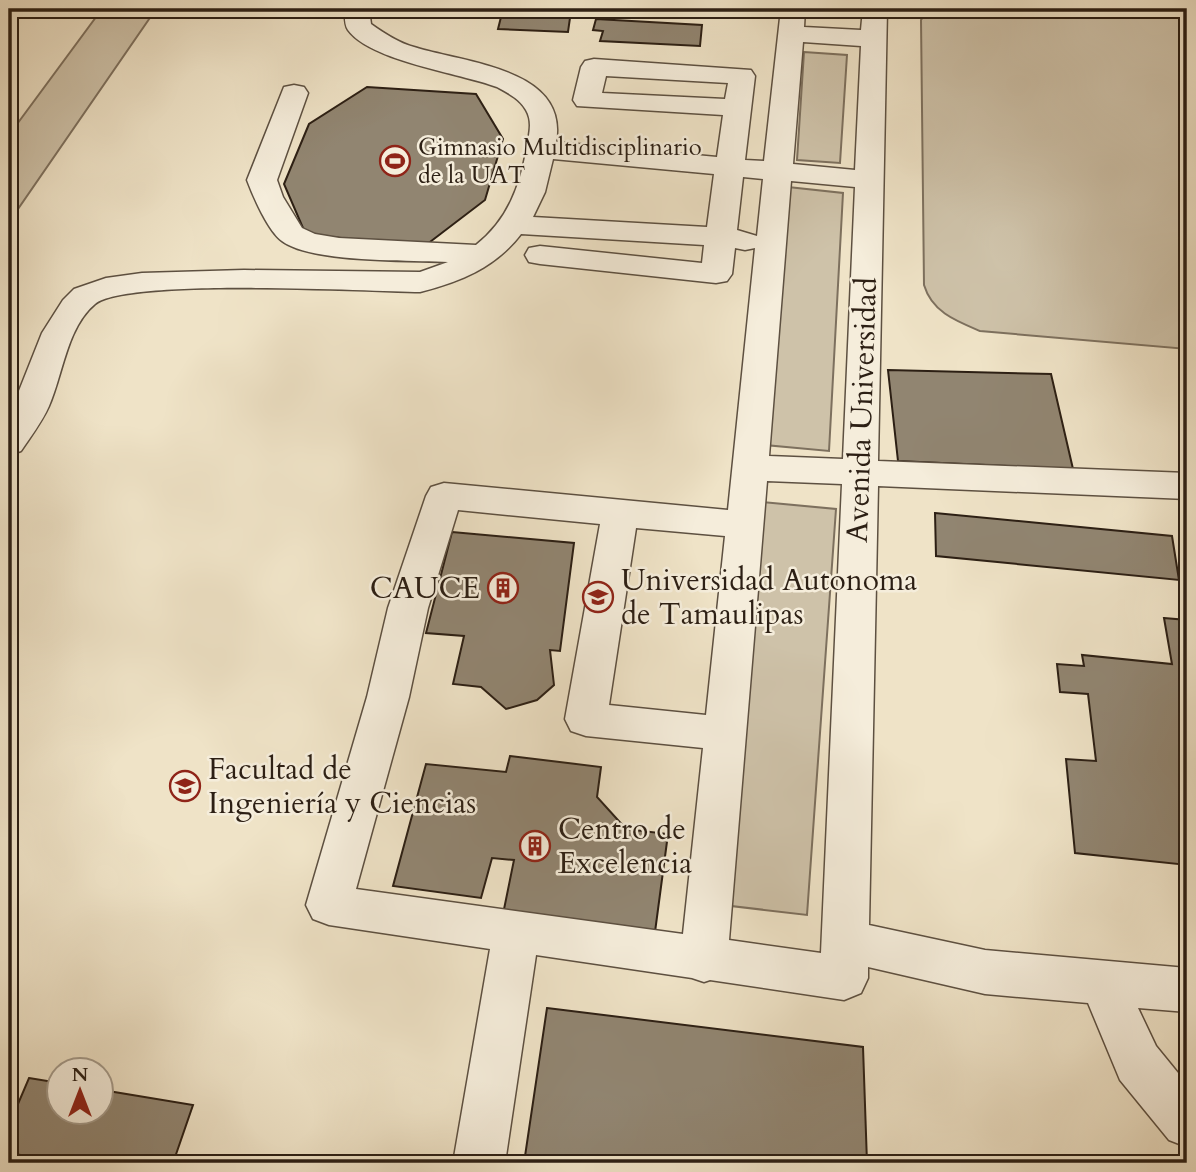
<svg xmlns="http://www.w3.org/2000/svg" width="1196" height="1172" font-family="Cardo,serif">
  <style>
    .green { fill: #cec2a9; stroke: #7d705e; stroke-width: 2 }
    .building { fill: #918571; stroke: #2c1f14; stroke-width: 2 }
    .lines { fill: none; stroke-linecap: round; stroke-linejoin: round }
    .minor-casing { stroke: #5d5041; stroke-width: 3 }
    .minor { fill: #f5eddb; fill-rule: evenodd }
    .labels { text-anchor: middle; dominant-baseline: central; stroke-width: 5; stroke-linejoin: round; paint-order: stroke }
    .far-poi-label { font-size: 24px; fill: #2c1f14; stroke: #f5eddb; text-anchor: start }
    .street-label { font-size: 30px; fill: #2c1f14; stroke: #f5eddb }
    .poi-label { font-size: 30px; fill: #2c1f14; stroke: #f5eddb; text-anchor: start }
  </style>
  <rect width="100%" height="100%" fill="#efe3c7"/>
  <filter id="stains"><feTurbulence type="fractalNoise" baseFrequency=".00286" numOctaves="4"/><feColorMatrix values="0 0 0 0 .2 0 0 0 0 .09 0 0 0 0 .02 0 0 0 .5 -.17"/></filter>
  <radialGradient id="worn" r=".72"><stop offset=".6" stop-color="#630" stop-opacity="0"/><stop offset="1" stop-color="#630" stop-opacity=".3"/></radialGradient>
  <path class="green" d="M 102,9 L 156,9 L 9,222 L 9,135 Z
    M 928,9 L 1148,9 L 1187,11 L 1187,349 L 980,331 C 956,321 932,312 924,285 L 921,20 Z
    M 804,52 L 847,55 L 840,163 L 797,160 Z
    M 788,187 L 843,193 L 829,451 L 765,445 Z
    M 762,502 L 836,509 L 807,915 L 723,905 Z"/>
  <path class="building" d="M 503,9 L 571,11 L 568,32 L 498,29 Z
    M 683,9 L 725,9 L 725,13 Z
    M 596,19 L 702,25 L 700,46 L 600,41 L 603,31 L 593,30 Z
    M 367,87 L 476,94 L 503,139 L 485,200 L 426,245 L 306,235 L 284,184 L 309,124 Z
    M 888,370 L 1051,374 L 1073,469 L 898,461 Z
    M 935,513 L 1172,536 L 1179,580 L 936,556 Z
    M 452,532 L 574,543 L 560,651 L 550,650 L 554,685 L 537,700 L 506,709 L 481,687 L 453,684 L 464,636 L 426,633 Z
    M 1164,618 L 1187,620 L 1187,865 L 1075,853 L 1066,759 L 1096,761 L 1088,694 L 1060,692 L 1057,664 L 1084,666 L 1082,655 L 1172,664 Z
    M 510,756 L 601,767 L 597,797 L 626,829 L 668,834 L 653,947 L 501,924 L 514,860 L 492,858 L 481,898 L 393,886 L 426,764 L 506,772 Z
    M 547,1008 L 863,1047 L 867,1163 L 524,1163 Z
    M 29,1078 L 60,1083 L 60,1112 L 102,1112 L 102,1090 L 193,1105 L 173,1163 L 68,1163 L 9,1153 L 9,1125 Z"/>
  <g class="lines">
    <g class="minor-casing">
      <path id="minor" d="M 345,9 L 369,9 L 371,24 C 385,34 399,43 414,47 C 464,63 569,68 556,142 L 717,157 L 723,115 L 577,106 L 573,100 L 581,67 L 585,61 L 594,59 L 751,70 L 755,76 L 745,160 L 764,161 L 781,9 L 805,9 L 804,27 L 861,30 L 863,9 L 887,9 L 878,461 L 1187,473 L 1187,499 L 878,486 L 869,925 L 985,950 L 1187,968 L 1187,1012 L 1138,1008 L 1156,1046 L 1187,1084 L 1187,1147 L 1169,1140 L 1120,1080 L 1088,1003 L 985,994 L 868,967 L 868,978 L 861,993 L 844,1000 L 710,980 L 704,982 L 692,978 L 536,955 L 505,1163 L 453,1163 L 490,949 L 329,925 L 313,919 L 306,905 L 367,697 L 388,608 L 426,496 L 431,487 L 444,483 L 728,510 L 755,248 L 745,250 L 735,248 L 732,274 L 727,281 L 716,283 L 540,264 L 529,262 L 525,255 L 529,248 L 540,246 L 702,263 L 704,245 L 521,234 C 495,268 460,282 420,292 C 367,291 128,278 95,304 C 67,327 63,374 49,406 C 42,422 31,436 21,451 L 9,455 L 9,416 L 42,333 L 63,300 L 74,289 L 106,278 L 142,273 L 244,270 L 420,272 L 448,262 C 410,260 311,263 282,241 C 268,231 253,196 247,180 L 284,87 L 294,85 L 304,87 L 308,93 L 277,180 L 283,197 L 302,228 L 315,234 L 339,238 L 476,245 C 508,220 520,186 527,147 C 529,134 533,122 526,110 C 520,99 508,93 497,87 C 460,73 370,61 348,30 C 344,24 345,16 345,9 ZM 803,42 L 861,46 L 855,170 L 793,164 ZM 606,76 L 728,83 L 725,99 L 602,93 ZM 553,159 L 714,174 L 707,227 L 533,217 L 545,192 ZM 743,177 L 763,179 L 757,236 L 737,230 ZM 791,181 L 855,187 L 843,459 L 769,456 ZM 767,481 L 842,484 L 821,953 L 729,940 ZM 458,510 L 600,524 L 565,719 L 571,731 L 586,736 L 703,748 L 683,934 L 356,889 L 409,697 L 428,608 ZM 636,528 L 725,536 L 706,715 L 609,705 Z"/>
    </g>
    <use href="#minor" class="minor"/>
  </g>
  <defs>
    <g id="stadium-ring" transform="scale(1.575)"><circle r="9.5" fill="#f5eddb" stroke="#8f2418" stroke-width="1.5"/><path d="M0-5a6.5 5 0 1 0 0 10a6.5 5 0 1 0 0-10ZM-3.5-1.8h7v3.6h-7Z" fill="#8f2418"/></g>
    <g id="building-ring" transform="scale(1.575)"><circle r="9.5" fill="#f5eddb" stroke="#8f2418" stroke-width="1.5"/><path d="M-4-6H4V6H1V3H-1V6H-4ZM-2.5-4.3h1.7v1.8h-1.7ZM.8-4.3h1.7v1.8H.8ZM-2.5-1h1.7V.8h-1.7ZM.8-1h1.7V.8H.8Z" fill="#8f2418"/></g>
    <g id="university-ring" transform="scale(1.575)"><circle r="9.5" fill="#f5eddb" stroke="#8f2418" stroke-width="1.5"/><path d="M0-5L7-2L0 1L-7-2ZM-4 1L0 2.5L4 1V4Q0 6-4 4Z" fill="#8f2418"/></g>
  </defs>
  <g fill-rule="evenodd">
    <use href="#stadium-ring" x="395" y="161"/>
    <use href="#building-ring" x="503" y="588"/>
    <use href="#university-ring" x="598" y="597"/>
    <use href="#university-ring" x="185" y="786"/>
    <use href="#building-ring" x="535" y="846"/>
  </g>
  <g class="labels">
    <g class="far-poi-label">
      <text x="418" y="147">Gimnasio Multidisciplinario<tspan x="418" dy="28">de la UAT</tspan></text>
    </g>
    <g class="street-label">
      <text transform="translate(862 410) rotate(-88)">Avenida Universidad</text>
    </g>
    <g class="poi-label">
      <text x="621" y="580">Universidad Autonoma<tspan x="621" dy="34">de Tamaulipas</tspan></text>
      <text x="480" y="588" text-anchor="end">CAUCE</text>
      <text x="208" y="769">Facultad de<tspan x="208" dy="34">Ingeniería y Ciencias</tspan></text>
      <text x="558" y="829">Centro de<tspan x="558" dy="34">Excelencia</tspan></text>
    </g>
  </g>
  <rect width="1196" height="1172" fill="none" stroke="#efe3c7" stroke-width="35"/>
  <rect x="10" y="10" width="1175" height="1151" fill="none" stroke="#2c1f14" stroke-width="3.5"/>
  <rect x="18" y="18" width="1161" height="1137" fill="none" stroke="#2c1f14" stroke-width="2"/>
  <g transform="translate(80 1091)"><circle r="33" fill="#f5eddb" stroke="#a59b8b" stroke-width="2"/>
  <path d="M0-5L12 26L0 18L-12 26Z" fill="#8f2418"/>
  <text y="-10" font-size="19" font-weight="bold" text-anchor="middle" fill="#2c1f14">N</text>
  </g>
  <rect width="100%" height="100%" filter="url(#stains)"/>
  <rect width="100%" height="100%" fill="url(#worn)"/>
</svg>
